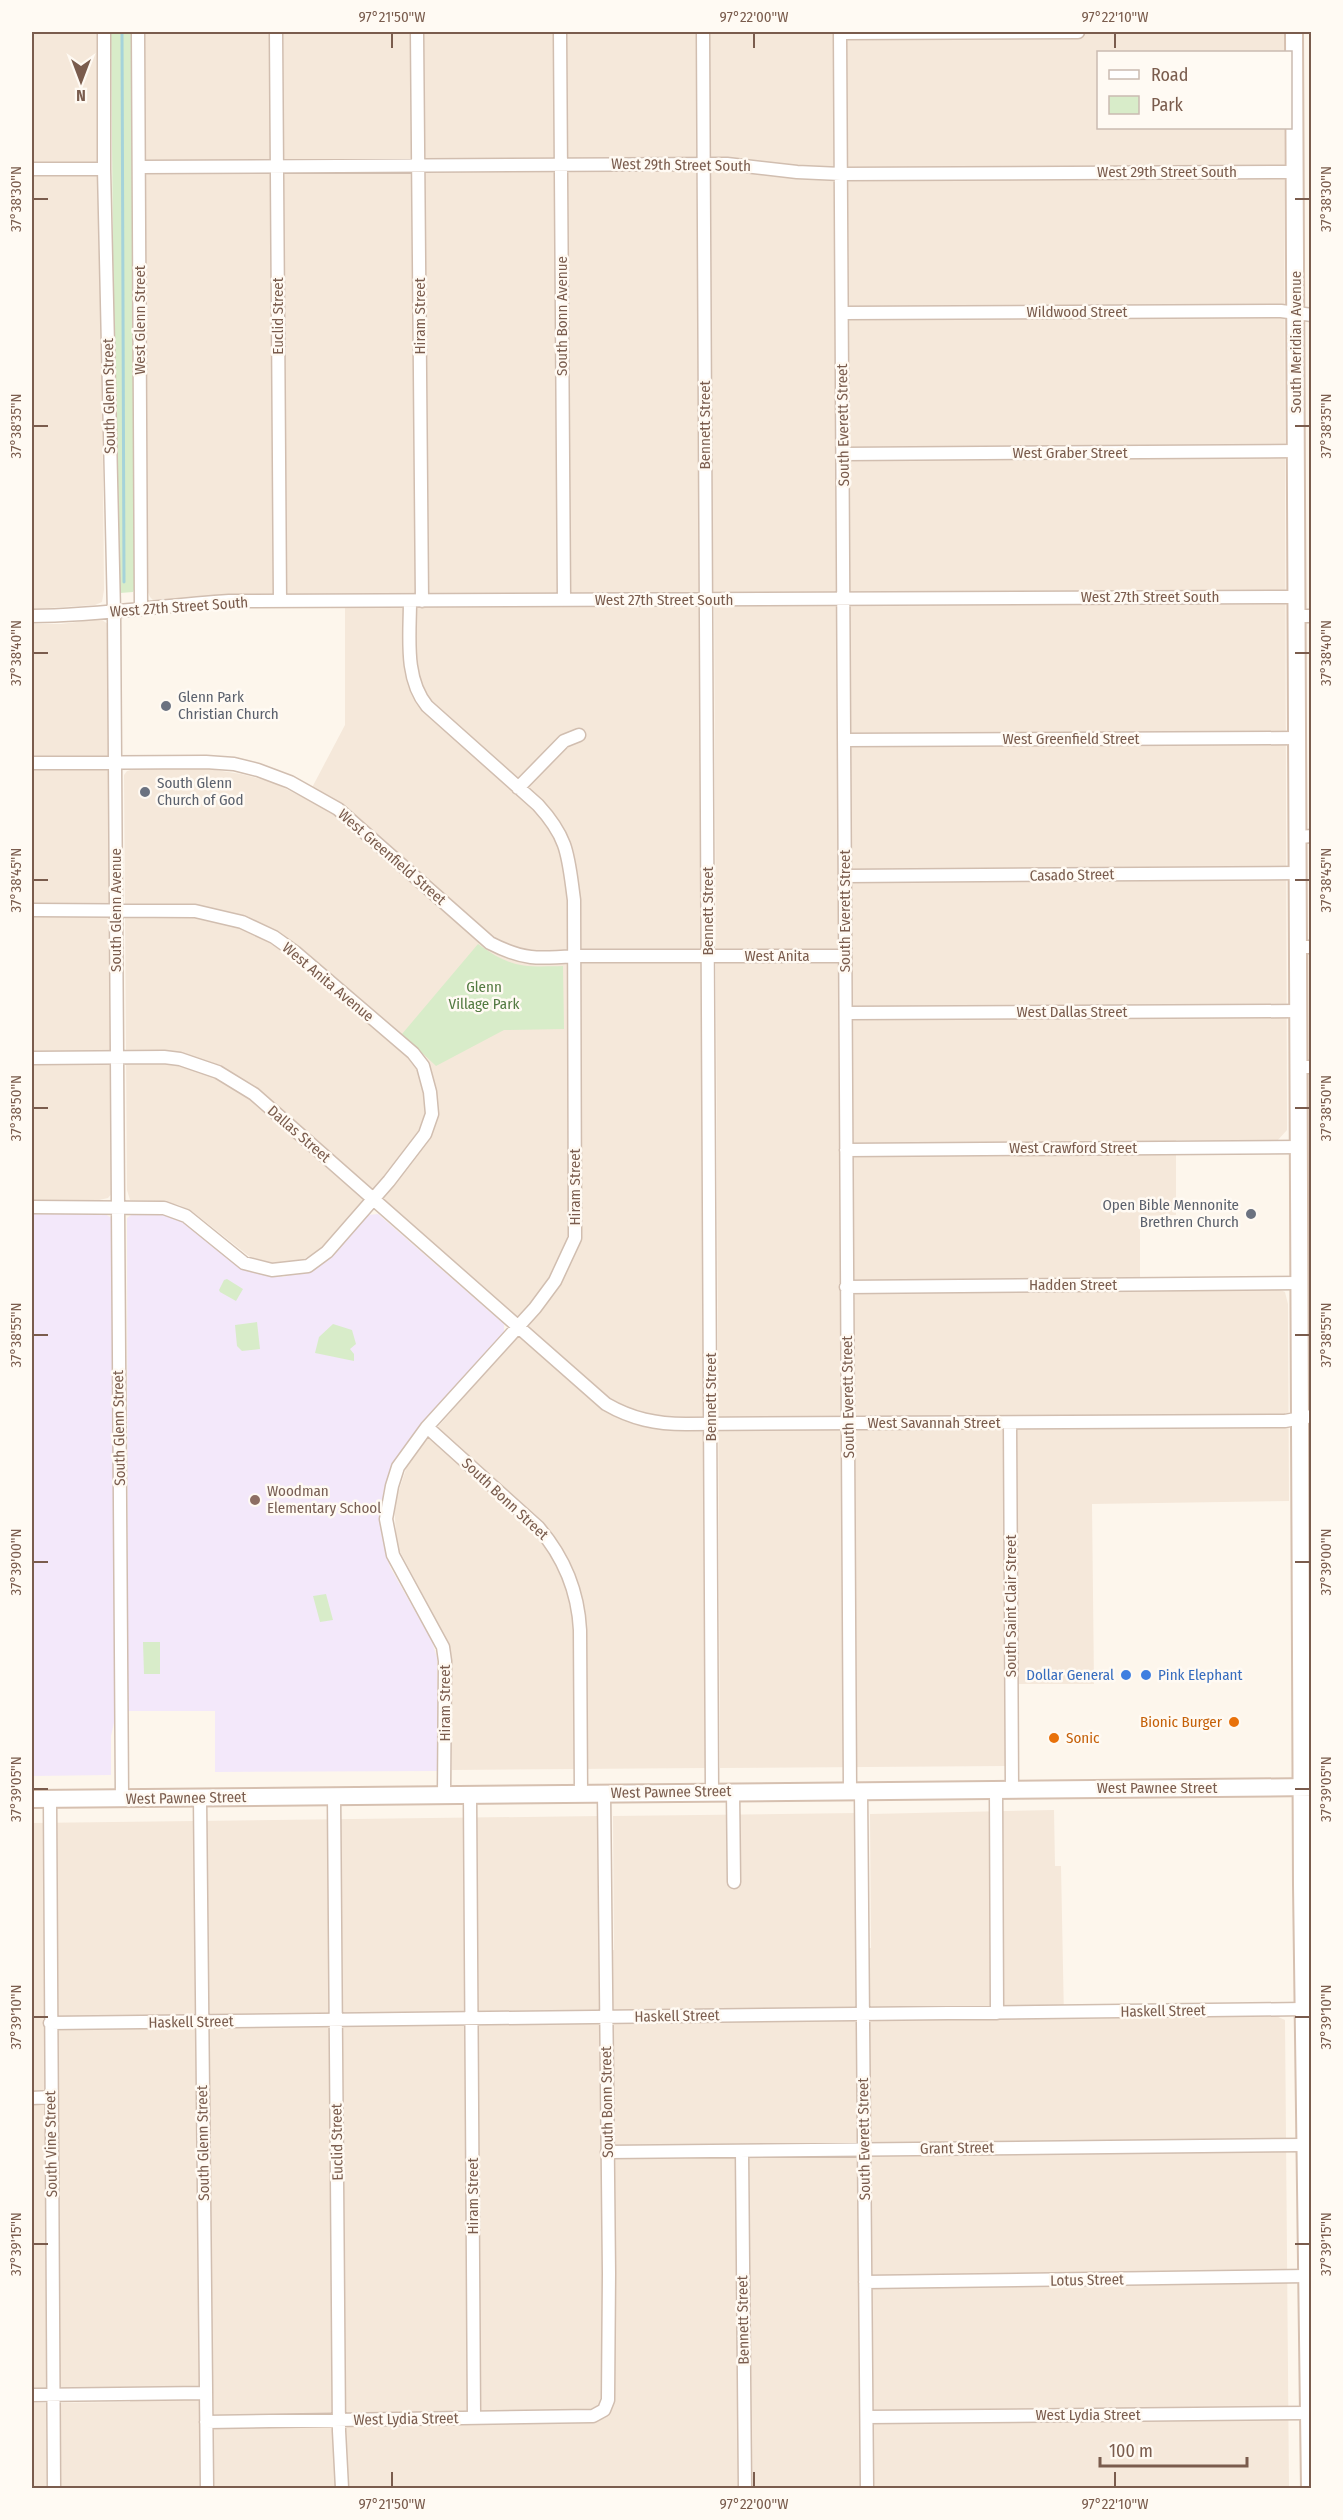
<svg xmlns="http://www.w3.org/2000/svg" width="1343" height="2520" font-family="'Fira Sans Condensed',sans-serif">
  <style>
    .residential { fill: #f5e8da }
    .education { fill: #f3e8fa }
    .green { fill: #d8ecc9 }
    .lines { fill: none; stroke-linecap: round; stroke-linejoin: round }
    .stream { stroke: #a5d3da; stroke-width: 3 }
    .minor-casing { stroke: #d1beb0; stroke-width: 15 }
    .secondary-casing { stroke: #d6c0b0; stroke-width: 20 }
    .minor { stroke: #fff; stroke-width: 12 }
    .secondary { stroke: #fff; stroke-width: 16 }
    .ticks { fill: none; stroke: #7a5c4d; stroke-width: 2 }
    .worship-dot { fill: #6b7280; stroke: #fffaf3; stroke-width: 2 }
    .education-dot { fill: #8d6e63; stroke: #fffaf3; stroke-width: 2 }
    .shop-dot { fill: #3f7fe0; stroke: #fffaf3; stroke-width: 2 }
    .food-dot { fill: #e8710a; stroke: #fffaf3; stroke-width: 2 }
    .labels { text-anchor: middle; dominant-baseline: central; stroke-width: 5; stroke-linejoin: round; paint-order: stroke }
    .street-label { font-size: 15px; fill: #7a5c4d; stroke: #fffaf3 }
    .worship-label { font-size: 15px; fill: #5b616d; stroke: #fffaf3; text-anchor: start }
    .park-label { font-size: 15px; fill: #537a41; stroke: #fffaf3 }
    .education-label { font-size: 15px; fill: #785e54; stroke: #fffaf3; text-anchor: start }
    .shop-label { font-size: 15px; fill: #366cbe; stroke: #fffaf3; text-anchor: end }
    .food-label { font-size: 15px; fill: #c56008; stroke: #fffaf3; text-anchor: end }
    .neatline { fill: none; stroke: #7a5c4d; stroke-width: 2 }
    .ticks-label { font-size: 15px; text-anchor: middle; fill: #7a5c4d }
  </style>
  <rect width="100%" height="100%" fill="#fdf6ec"/>
  <path class="residential" d="M 32,32 L 99,32 L 104,590 L 102,602 L 95,605 L 32,609 Z
    M 144,32 L 1284,32 L 1284,52 L 1098,52 L 1098,128 L 1284,128 L 1287,1130 L 1277,1141 L 1269,1142 L 1176,1140 L 1176,1215 L 1140,1216 L 1140,1290 L 1278,1289 L 1285,1292 L 1288,1304 L 1289,1501 L 1092,1504 L 1094,1684 L 1006,1684 L 1006,1766 L 720,1768 L 714,593 L 245,596 L 153,600 L 150,597 L 147,590 Z
    M 694,606 L 699,608 L 701,612 L 706,1768 L 452,1770 L 451,1665 L 448,1642 L 397,1546 L 394,1505 L 409,1460 L 527,1325 L 372,1190 L 333,1237 L 316,1253 L 301,1260 L 280,1265 L 250,1257 L 193,1212 L 179,1205 L 159,1201 L 130,1200 L 127,1190 L 124,775 L 127,771 L 138,768 L 209,769 L 241,774 L 272,782 L 306,799 L 345,725 L 345,607 Z
    M 92,620 L 102,620 L 108,624 L 109,629 L 113,1192 L 108,1198 L 99,1200 L 32,1201 L 32,624 L 61,624 Z
    M 1299,947 L 1312,947 L 1311,1416 L 1301,1416 Z
    M 1054,1810 L 1055,1866 L 1061,1866 L 1064,2019 L 1276,2016 L 1285,2020 L 1289,2488 L 32,2488 L 32,2403 L 130,2402 L 129,2388 L 32,2389 L 32,1823 L 600,1816 L 601,1951 L 614,1950 L 613,1816 L 856,1813 L 859,1948 L 871,1948 L 870,1814 Z"/>
  <path class="education" d="M 134,1213 L 168,1214 L 180,1219 L 194,1227 L 224,1254 L 247,1269 L 283,1277 L 315,1268 L 327,1261 L 368,1215 L 378,1214 L 504,1324 L 504,1334 L 397,1457 L 384,1489 L 381,1511 L 381,1533 L 390,1567 L 432,1641 L 437,1658 L 438,1771 L 215,1772 L 215,1711 L 128,1711 L 127,1218 Z
    M 32,1214 L 105,1214 L 113,1219 L 116,1714 L 111,1736 L 111,1775 L 32,1776 Z"/>
  <path class="green" d="M 111,32 L 132,32 L 135,587 L 133,592 L 120,593 L 116,588 Z
    M 478,944 C 511,968 523,967 563,966 L 564,1029 L 504,1030 L 436,1066 L 402,1034 Z
    M 227,1279 L 243,1289 L 236,1301 L 220,1292 L 219,1290 L 224,1280 Z
    M 257,1322 L 260,1349 L 242,1351 L 237,1346 L 235,1325 Z
    M 333,1324 L 352,1330 L 356,1344 L 350,1349 L 354,1354 L 354,1361 L 315,1353 L 319,1337 Z
    M 326,1594 L 333,1620 L 320,1622 L 313,1596 Z
    M 143,1642 L 160,1642 L 160,1674 L 144,1674 Z"/>
  <g class="lines">
    <path class="stream" d="M 122,32 L 124,582"/>
    <g class="minor-casing">
      <path id="minor" d="M 104,32 L 104,169 L 114,613 L 122,1798
        M 138,32 L 141,608
        M 276,32 L 280,601
        M 417,32 L 422,601
        M 560,32 L 564,600
        M 703,32 L 712,1791
        M 840,32 L 850,1790
        M 840,33 L 1078,32
        M 139,167 L 727,164 L 797,172 L 841,174 L 1295,172
        M 32,169 L 104,169
        M 843,313 L 1281,311 L 1312,315
        M 843,454 L 1297,451
        M 410,601 C 410,636 404,678 427,706 L 538,805 C 569,839 568,856 574,900 L 575,1238 L 555,1281 L 535,1308 L 427,1427 L 398,1467 L 392,1486 L 386,1519 L 393,1555 L 443,1647 L 445,1661 L 444,1795
        M 32,616 C 98,616 163,605 229,601 L 1298,597
        M 1298,616 L 1312,616
        M 844,740 L 1299,738
        M 32,763 L 206,762 L 234,764 L 258,770 L 290,782 L 338,809 L 490,943 C 523,960 538,959 574,956 L 845,956
        M 518,788 L 564,741 L 579,735
        M 1299,837 L 1312,836
        M 845,876 L 1299,873
        M 32,910 L 195,911 L 242,922 L 274,937 L 295,952 L 413,1053 L 423,1066 L 430,1092 L 432,1114 L 425,1134 L 389,1181 L 327,1252 L 308,1266 L 272,1270 L 244,1263 L 186,1216 L 164,1208 L 32,1207
        M 1299,947 L 1312,947
        M 846,1013 L 1299,1011
        M 32,1058 L 164,1057 L 180,1059 L 218,1072 L 254,1094 L 606,1404 C 632,1419 656,1424 686,1424 L 1285,1421 L 1312,1416
        M 1299,1067 L 1312,1067
        M 846,1150 L 1300,1147
        M 846,1287 L 1301,1283
        M 1010,1423 L 1012,1789
        M 427,1427 L 538,1527 C 564,1557 578,1590 580,1630 L 581,1794
        M 996,1789 L 997,2013
        M 861,1790 L 867,2488
        M 733,1791 L 734,1882
        M 470,1795 L 474,2418
        M 334,1796 L 339,2431 L 342,2488
        M 200,1798 L 207,2488
        M 50,1799 L 54,2488
        M 50,2023 L 1304,2009
        M 32,2098 L 51,2097
        M 742,2151 L 745,2488
        M 607,2152 L 1306,2145
        M 865,2282 L 1308,2276
        M 32,2395 L 206,2393
        M 867,2417 L 1310,2413
        M 206,2422 L 593,2416 L 604,2410 L 608,2400 L 609,2273 L 604,1793"/>
    </g>
    <g class="secondary-casing">
      <path id="secondary" d="M 1294,32 L 1302,1885 L 1310,2488
        M 32,1799 L 1312,1787"/>
    </g>
    <use href="#minor" class="minor"/>
    <use href="#secondary" class="secondary"/>
  </g>
  <path class="ticks" d="M 392,33 L 392,48M 754,33 L 754,48M 1115,33 L 1115,48M 33,199 L 48,199M 1295,199 L 1310,199M 33,426 L 48,426M 1295,426 L 1310,426M 33,653 L 48,653M 1295,653 L 1310,653M 33,880 L 48,880M 1295,880 L 1310,880M 33,1108 L 48,1108M 1295,1108 L 1310,1108M 33,1335 L 48,1335M 1295,1335 L 1310,1335M 33,1562 L 48,1562M 1295,1562 L 1310,1562M 33,1789 L 48,1789M 1295,1789 L 1310,1789M 33,2017 L 48,2017M 1295,2017 L 1310,2017M 33,2244 L 48,2244M 1295,2244 L 1310,2244M 392,2472 L 392,2487M 754,2472 L 754,2487M 1115,2472 L 1115,2487"/>
  <g class="worship-dot">
    <circle cx="166" cy="706" r="6"/>
    <circle cx="145" cy="792" r="6"/>
    <circle cx="1251" cy="1214" r="6"/>
  </g>
  <circle class="education-dot" cx="255" cy="1500" r="6"/>
  <g class="shop-dot">
    <circle cx="1126" cy="1675" r="6"/>
    <circle cx="1146" cy="1675" r="6"/>
  </g>
  <g class="food-dot">
    <circle cx="1234" cy="1722" r="6"/>
    <circle cx="1054" cy="1738" r="6"/>
  </g>
  <g class="labels">
    <g class="street-label">
      <text transform="translate(681 165) rotate(1)">West 29th Street South</text>
      <text x="1167" y="172">West 29th Street South</text>
      <text x="1077" y="312">Wildwood Street</text>
      <text transform="translate(278 316) rotate(-90)">Euclid Street</text>
      <text transform="translate(420 316) rotate(-90)">Hiram Street</text>
      <text transform="translate(562 316) rotate(-90)">South Bonn Avenue</text>
      <text transform="translate(140 320) rotate(-90)">West Glenn Street</text>
      <text transform="translate(1296 342) rotate(-90)">South Meridian Avenue</text>
      <text transform="translate(109 396) rotate(-91)">South Glenn Street</text>
      <text transform="translate(705 425) rotate(-90)">Bennett Street</text>
      <text transform="translate(843 425) rotate(-91)">South Everett Street</text>
      <text x="1070" y="453">West Graber Street</text>
      <text x="1150" y="597">West 27th Street South</text>
      <text x="664" y="600">West 27th Street South</text>
      <text transform="translate(179 607) rotate(-4)">West 27th Street South</text>
      <text x="1071" y="739">West Greenfield Street</text>
      <text transform="translate(392 857) rotate(41)">West Greenfield Street</text>
      <text transform="translate(1072 875) rotate(-1)">Casado Street</text>
      <text transform="translate(116 910) rotate(-90)">South Glenn Avenue</text>
      <text transform="translate(708 911) rotate(-90)">Bennett Street</text>
      <text transform="translate(845 911) rotate(-90)">South Everett Street</text>
      <text x="777" y="956">West Anita</text>
      <text transform="translate(328 982) rotate(40)">West Anita Avenue</text>
      <text x="1072" y="1012">West Dallas Street</text>
      <text transform="translate(299 1134) rotate(41)">Dallas Street</text>
      <text x="1073" y="1148">West Crawford Street</text>
      <text transform="translate(575 1187) rotate(-90)">Hiram Street</text>
      <text x="1073" y="1285">Hadden Street</text>
      <text transform="translate(711 1397) rotate(-90)">Bennett Street</text>
      <text transform="translate(848 1397) rotate(-91)">South Everett Street</text>
      <text x="934" y="1423">West Savannah Street</text>
      <text transform="translate(119 1428) rotate(-91)">South Glenn Street</text>
      <text transform="translate(505 1499) rotate(43)">South Bonn Street</text>
      <text transform="translate(1011 1606) rotate(-90)">South Saint Clair Street</text>
      <text transform="translate(445 1703) rotate(-90)">Hiram Street</text>
      <text x="1157" y="1788">West Pawnee Street</text>
      <text transform="translate(671 1792) rotate(-1)">West Pawnee Street</text>
      <text transform="translate(186 1798) rotate(-1)">West Pawnee Street</text>
      <text transform="translate(1163 2011) rotate(-1)">Haskell Street</text>
      <text transform="translate(677 2016) rotate(-1)">Haskell Street</text>
      <text transform="translate(191 2022) rotate(-1)">Haskell Street</text>
      <text transform="translate(607 2102) rotate(-91)">South Bonn Street</text>
      <text transform="translate(864 2139) rotate(-91)">South Everett Street</text>
      <text transform="translate(337 2142) rotate(-91)">Euclid Street</text>
      <text transform="translate(203 2143) rotate(-91)">South Glenn Street</text>
      <text transform="translate(51 2144) rotate(-91)">South Vine Street</text>
      <text transform="translate(957 2148) rotate(-1)">Grant Street</text>
      <text transform="translate(473 2196) rotate(-90)">Hiram Street</text>
      <text transform="translate(1087 2280) rotate(-1)">Lotus Street</text>
      <text transform="translate(743 2320) rotate(-91)">Bennett Street</text>
      <text x="1088" y="2415">West Lydia Street</text>
      <text transform="translate(406 2419) rotate(-1)">West Lydia Street</text>
    </g>
    <g class="worship-label">
      <text x="178" y="697">Glenn Park<tspan x="178" dy="17">Christian Church</tspan></text>
      <text x="157" y="783">South Glenn<tspan x="157" dy="17">Church of God</tspan></text>
      <text x="1239" y="1205" text-anchor="end">Open Bible Mennonite<tspan x="1239" dy="17">Brethren Church</tspan></text>
    </g>
    <g class="park-label">
      <text x="484" y="987">Glenn<tspan x="484" dy="17">Village Park</tspan></text>
    </g>
    <g class="education-label">
      <text x="267" y="1491">Woodman<tspan x="267" dy="17">Elementary School</tspan></text>
    </g>
    <g class="shop-label">
      <text x="1114" y="1675">Dollar General</text>
      <text x="1158" y="1675" text-anchor="start">Pink Elephant</text>
    </g>
    <g class="food-label">
      <text x="1222" y="1722">Bionic Burger</text>
      <text x="1066" y="1738" text-anchor="start">Sonic</text>
    </g>
  </g>
  <rect width="1343" height="2520" fill="none" stroke="#fffaf3" stroke-width="66"/>
  <rect x="1097" y="51" width="195" height="78" fill="#fffaf3" stroke="#cabbb1" stroke-width="1.5"/>
  <rect x="1109" y="70" width="30" height="9" fill="#ffffff" stroke="#cabbb1" stroke-width="1.5"/>
  <text x="1151" y="81" font-size="18" fill="#7a5c4d">Road</text>
  <rect x="1109" y="96" width="30" height="18" fill="#d8ecc9" stroke="#cabbb1" stroke-width="1.5"/>
  <text x="1151" y="111" font-size="18" fill="#7a5c4d">Park</text>
  <g transform="translate(81 81) rotate(180)" stroke="#fffaf3" stroke-width="4.5" paint-order="stroke">
  <path d="M0-4.5L10 22L0 15L-10 22Z" fill="#7a5c4d"/>
  <text y="-9" font-size="16" font-weight="bold" text-anchor="middle" fill="#7a5c4d">N</text>
  </g>
  <path d="M1100 2457v9h147v-9" fill="none" stroke="#7a5c4d" stroke-width="3"/>
  <text x="1109" y="2457" font-size="18" fill="#7a5c4d" stroke="#fffaf3" stroke-width="4.5" paint-order="stroke">100 m</text>
  <rect x="33" y="33" width="1277" height="2454" class="neatline"/>
  <g class="ticks-label">
    <text x="392" y="22">97°21'50"W</text>
    <text x="754" y="22">97°22'00"W</text>
    <text x="1115" y="22">97°22'10"W</text>
    <text transform="translate(1326 199) rotate(-90)" y="5">37°38'30"N</text>
    <text transform="translate(16 199) rotate(-90)" y="5">37°38'30"N</text>
    <text transform="translate(1326 426) rotate(-90)" y="5">37°38'35"N</text>
    <text transform="translate(16 426) rotate(-90)" y="5">37°38'35"N</text>
    <text transform="translate(1326 653) rotate(-90)" y="5">37°38'40"N</text>
    <text transform="translate(16 653) rotate(-90)" y="5">37°38'40"N</text>
    <text transform="translate(16 880) rotate(-90)" y="5">37°38'45"N</text>
    <text transform="translate(1326 880) rotate(-90)" y="5">37°38'45"N</text>
    <text transform="translate(16 1108) rotate(-90)" y="5">37°38'50"N</text>
    <text transform="translate(1326 1108) rotate(-90)" y="5">37°38'50"N</text>
    <text transform="translate(16 1335) rotate(-90)" y="5">37°38'55"N</text>
    <text transform="translate(1326 1335) rotate(-90)" y="5">37°38'55"N</text>
    <text transform="translate(1326 1562) rotate(-90)" y="5">37°39'00"N</text>
    <text transform="translate(16 1562) rotate(-90)" y="5">37°39'00"N</text>
    <text transform="translate(1326 1789) rotate(-90)" y="5">37°39'05"N</text>
    <text transform="translate(16 1789) rotate(-90)" y="5">37°39'05"N</text>
    <text transform="translate(16 2017) rotate(-90)" y="5">37°39'10"N</text>
    <text transform="translate(1326 2017) rotate(-90)" y="5">37°39'10"N</text>
    <text transform="translate(1326 2244) rotate(-90)" y="5">37°39'15"N</text>
    <text transform="translate(16 2244) rotate(-90)" y="5">37°39'15"N</text>
    <text x="392" y="2509">97°21'50"W</text>
    <text x="754" y="2509">97°22'00"W</text>
    <text x="1115" y="2509">97°22'10"W</text>
  </g>
</svg>
